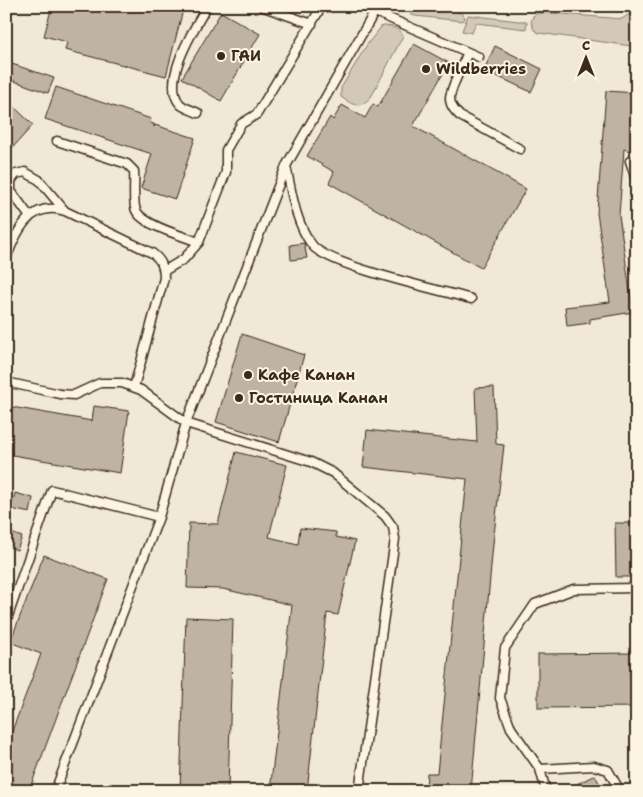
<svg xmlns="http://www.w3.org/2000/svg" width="643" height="797" font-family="'Shantell Sans',sans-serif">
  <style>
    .green { fill: #d2c9ba; stroke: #867a6c }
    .building { fill: #beb3a4; stroke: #3b2a1e }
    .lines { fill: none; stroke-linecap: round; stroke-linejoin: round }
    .service-casing { stroke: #3b2a1e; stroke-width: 11 }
    .service { stroke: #fcf5e5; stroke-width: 8 }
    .poi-dot { fill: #3b2a1e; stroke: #fcf5e5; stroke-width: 2 }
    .labels { text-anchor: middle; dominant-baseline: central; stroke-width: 4; stroke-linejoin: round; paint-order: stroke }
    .poi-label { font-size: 15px; font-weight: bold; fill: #3b2a1e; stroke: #fcf5e5; text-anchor: start }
  </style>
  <rect width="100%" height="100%" fill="#f0e9d9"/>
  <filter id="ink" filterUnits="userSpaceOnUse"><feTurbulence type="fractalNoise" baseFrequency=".02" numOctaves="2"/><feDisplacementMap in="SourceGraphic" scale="10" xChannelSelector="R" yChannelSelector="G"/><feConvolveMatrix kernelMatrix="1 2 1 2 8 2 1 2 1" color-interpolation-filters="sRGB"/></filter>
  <g filter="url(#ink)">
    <path class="green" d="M 414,6 L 448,8 L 463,14 L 465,18 L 463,21 L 415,16 L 410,14 Z
      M 637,9 L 637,45 L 631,46 L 539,33 L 534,30 L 531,22 L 533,16 L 538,13 L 550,13 L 622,19 Z
      M 468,15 L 527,22 L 526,29 L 476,23 L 472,33 L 462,31 Z
      M 382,26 C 390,26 399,27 403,36 L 371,97 C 359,109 354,106 341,97 L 341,88 L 368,43 Z"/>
    <path class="building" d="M 52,6 L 184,6 L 166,76 L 65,50 L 67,42 L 44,36 Z
      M 221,12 L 260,34 L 221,101 L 182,78 Z
      M 414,44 L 449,63 L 413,126 L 526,189 L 481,268 L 329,183 L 334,172 L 307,156 L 330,117 L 333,120 L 342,105 L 365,118 L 373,104 L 378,107 Z
      M 495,46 L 542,69 L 531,92 L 484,70 Z
      M 6,62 L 54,78 L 48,93 L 6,78 Z
      M 56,87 L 151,119 L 150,123 L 154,124 L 154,127 L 155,125 L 195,138 L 175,199 L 141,188 L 152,154 L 45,119 Z
      M 606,91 L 637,93 L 637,153 L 624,149 L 619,215 L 633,312 L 590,319 L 590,323 L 567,326 L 565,307 L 610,302 L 597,213 Z
      M 6,99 L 33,125 L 6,155 Z
      M 304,243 L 307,258 L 291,260 L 290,245 Z
      M 242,334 L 304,355 L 279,442 L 216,422 Z
      M 494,387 L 496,444 L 504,445 L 493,544 L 471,791 L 426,791 L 427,773 L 437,773 L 467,479 L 363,467 L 367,430 L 477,442 L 475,388 Z
      M 6,406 L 92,421 L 94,406 L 129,411 L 120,473 L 6,454 Z
      M 236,452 L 287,465 L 269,537 L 298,544 L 300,528 L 336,532 L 336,537 L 355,541 L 338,615 L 327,613 L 307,791 L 270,791 L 292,605 L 223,589 L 187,588 L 189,523 L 218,524 Z
      M 15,493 L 33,498 L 30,513 L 11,509 Z
      M 615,523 L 637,523 L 637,577 L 616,577 Z
      M 6,531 L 22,537 L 17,550 L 6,546 Z
      M 44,555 L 108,579 L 29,791 L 6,791 L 6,747 L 41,654 L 10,642 Z
      M 186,617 L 233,619 L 228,791 L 180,791 Z
      M 637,653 L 637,707 L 538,708 L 538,654 Z
      M 595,775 L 603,791 L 563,791 Z"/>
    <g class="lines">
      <g class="service-casing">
        <path id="service" d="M 261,6 L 312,24
          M 375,12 L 479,57
          M 468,52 C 464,62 450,89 450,98 C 450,106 455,111 460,116 L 520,149
          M 198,113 C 192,110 184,108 180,104 C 160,81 195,28 207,6
          M 57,141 L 127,164 L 134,171 C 135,183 133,195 135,207 C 137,224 183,236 199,242
          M 630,161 L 637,182
          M 286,166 C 292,193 295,222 312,245 C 328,266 440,290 471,299
          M 30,217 L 11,191 L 11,181 L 16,174 L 25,172 L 39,180 L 65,211
          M 6,259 C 16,232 30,200 65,211 L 152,253 C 161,260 164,266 164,278 L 134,387
          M 164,271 L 184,259 L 199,242 L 226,172 L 226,150 L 241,124 L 257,114 L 322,6
          M 6,382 L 60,394 L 74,395 L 100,383 L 122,383 L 141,390 L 186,423 L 311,462 L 333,473 L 385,516 L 393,527 L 395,539 L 359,791
          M 6,622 L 52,490 L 159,517
          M 540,769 L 594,766 L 608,770 L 620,791
          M 55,791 L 159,517 L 186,423 L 286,166 L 378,6
          M 546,791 L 540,769 L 511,728 L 500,698 L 505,648 L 535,604 L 574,589 L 637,588"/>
      </g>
      <use href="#service" class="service"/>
    </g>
  </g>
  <g class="poi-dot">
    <circle cx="221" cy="56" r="5"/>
    <circle cx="426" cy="69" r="5"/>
    <circle cx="248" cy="375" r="5"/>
    <circle cx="239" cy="398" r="5"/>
  </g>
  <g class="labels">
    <g class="poi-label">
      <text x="231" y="56">ГАИ</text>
      <text x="436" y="69">Wildberries</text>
      <text x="258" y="375">Кафе Канан</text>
      <text x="249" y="398">Гостиница Канан</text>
    </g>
  </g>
  <rect width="643" height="797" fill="none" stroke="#fcf5e5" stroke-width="25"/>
  <rect x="12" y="12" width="618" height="772" fill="none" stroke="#3b2a1e" stroke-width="2" filter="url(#ink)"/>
  <g transform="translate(586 58)" stroke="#fcf5e5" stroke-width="4" paint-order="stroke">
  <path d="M0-4L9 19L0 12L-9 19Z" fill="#3b2a1e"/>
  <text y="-8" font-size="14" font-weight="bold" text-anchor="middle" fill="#3b2a1e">С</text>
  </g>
</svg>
